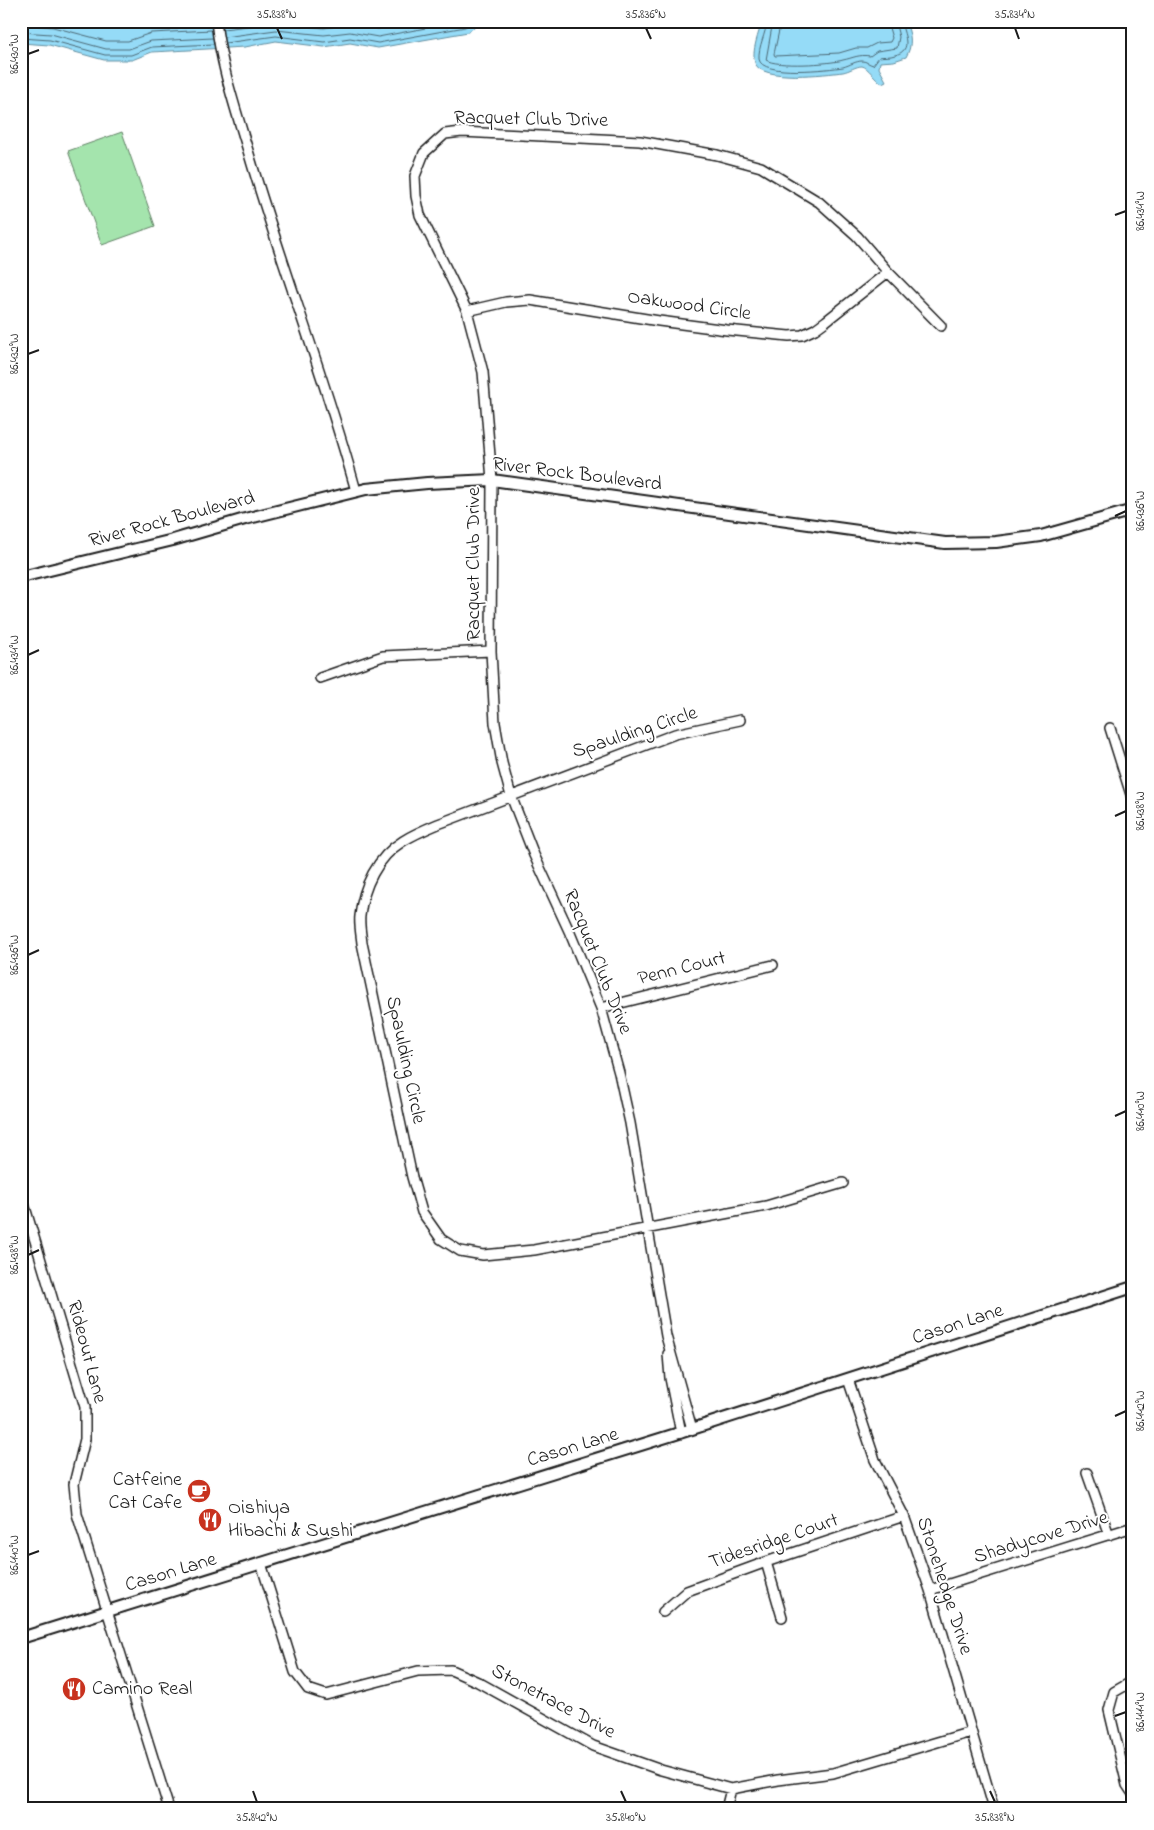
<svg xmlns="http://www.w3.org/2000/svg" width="1154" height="1830" font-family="'Indie Flower',sans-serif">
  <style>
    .green { fill: #a4e4ad; stroke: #608064 }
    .water { fill: #95dbf7; stroke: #658f9f }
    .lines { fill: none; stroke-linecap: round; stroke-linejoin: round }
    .shore { stroke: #4c6874; stroke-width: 1 }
    .minor-casing { stroke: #1c1c1c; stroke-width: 12 }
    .tertiary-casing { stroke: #1c1c1c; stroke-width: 14 }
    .minor { stroke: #fff; stroke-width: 9 }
    .tertiary { stroke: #fff; stroke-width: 10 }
    .ticks { fill: none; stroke: #1c1c1c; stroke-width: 2 }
    .labels { text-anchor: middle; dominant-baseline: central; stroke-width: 4; stroke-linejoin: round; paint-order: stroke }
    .street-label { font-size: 20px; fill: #1c1c1c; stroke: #fff }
    .poi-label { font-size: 20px; fill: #1c1c1c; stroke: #fff; text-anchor: start }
    .neatline { fill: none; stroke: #1c1c1c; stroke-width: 2 }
    .ticks-label { font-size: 12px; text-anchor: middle; fill: #1c1c1c }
  </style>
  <rect width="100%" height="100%" fill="#fff"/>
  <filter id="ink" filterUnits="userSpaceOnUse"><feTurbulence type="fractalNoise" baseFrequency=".02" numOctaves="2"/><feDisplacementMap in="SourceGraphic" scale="10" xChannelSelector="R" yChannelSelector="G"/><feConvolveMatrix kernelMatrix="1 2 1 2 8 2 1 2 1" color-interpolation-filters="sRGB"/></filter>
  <g filter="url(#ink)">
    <path class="green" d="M 122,132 L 155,226 L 102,245 L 68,151 Z"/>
    <path class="water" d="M 21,21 L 482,21 L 468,32 L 378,48 L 350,43 L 324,47 L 276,41 L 245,47 L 152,52 L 132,60 L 104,60 L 49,45 L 21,43 Z
      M 762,21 L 905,21 C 911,33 913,45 906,57 L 894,61 L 880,62 L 879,68 L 886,81 L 882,83 C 875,79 868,67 862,66 C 856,66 849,71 843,72 C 827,74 761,82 755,63 C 751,51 759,33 762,21 Z"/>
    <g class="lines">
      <path class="shore" d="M 767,21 C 766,34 758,46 759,59 C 761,77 830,69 843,67 C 850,65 856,61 862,61 C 866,61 869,64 873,65 L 879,57 C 884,56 890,57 895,55 C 914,50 903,34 901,21
        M 773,21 L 766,60 C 776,67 830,64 843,60 C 853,58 859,54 870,56 L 877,51 L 897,48 L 899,37 L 895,21
        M 781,21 L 774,54 L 775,56 L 839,53 L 856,48 L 867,48 L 877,43 L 890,42 L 892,38 L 887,21
        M 21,24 L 53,27 L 106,41 L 128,41 L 151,33 L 212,30
        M 223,29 L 275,23 L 324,28 L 351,24 L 378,29 L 423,21
        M 21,32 L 51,34 L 106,49 L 129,49 L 151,41 L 213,38
        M 224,37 L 276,30 L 324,35 L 350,32 L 378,37 L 463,21
        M 21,38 L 50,40 L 105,55 L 131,55 L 152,47 L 214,44
        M 225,43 L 276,36 L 324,42 L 350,38 L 378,43 L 465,27 L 474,21"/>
      <g class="minor-casing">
        <path id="minor" d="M 216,21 C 221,67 236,110 249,154 C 282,267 325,377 356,491
          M 467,311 L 506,302 L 530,300 L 659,321 L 727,330 L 789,336 L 802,335 L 815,329 L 826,321 L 888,272
          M 320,678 L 383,656 L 491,651
          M 740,720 L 675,734 L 438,824 C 426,829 414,834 403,841 C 377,857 363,887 360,916 C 359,924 361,934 362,943 L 412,1177 L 422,1212 L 441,1239 L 460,1251 L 483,1255 L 534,1250 L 766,1206 L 843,1183
          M 1110,728 L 1133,801
          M 601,1008 L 773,965
          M 21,1194 L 85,1407 L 85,1439 L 74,1484 L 77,1514 L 169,1809
          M 668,1354 L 670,1378 L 681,1433
          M 848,1379 L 875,1460 L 904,1516 L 930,1590 L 994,1809
          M 692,1429 L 666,1336 L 630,1123 L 619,1073 L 601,1008 L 570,933 L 534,855 L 511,796 L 502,763 L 495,723 L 491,651 L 492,480 L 483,372 L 467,311 L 420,215 L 416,196 L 415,176 L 424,153 L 445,134 L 462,132 L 640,141 L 717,155 L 761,167 L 819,202 L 857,236 L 888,272 L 941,326
          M 1087,1473 L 1109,1535
          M 766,1562 L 782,1617
          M 261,1563 L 295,1672 L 308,1689 L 326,1695 L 418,1671 L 451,1670 L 478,1682 L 593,1746 L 661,1770 L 731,1789 L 778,1780 L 833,1773 L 971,1732
          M 930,1590 L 1133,1527
          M 663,1612 L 687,1591 L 766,1562 L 904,1516
          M 1133,1681 L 1114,1692 L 1109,1710 L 1127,1785 L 1133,1794
          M 726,1809 L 731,1789"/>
      </g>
      <g class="tertiary-casing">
        <path id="tertiary" d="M 21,577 L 173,540 L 245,519 L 366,489 L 427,483 L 492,480 L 945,543 L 996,542 L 1041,536 L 1133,510
          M 21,1638 L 692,1429 L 1133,1287"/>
      </g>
      <use href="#minor" class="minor"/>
      <use href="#tertiary" class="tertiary"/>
    </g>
  </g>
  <path class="ticks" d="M 277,28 L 282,39M 646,28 L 651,39M 1015,28 L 1019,39M 28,54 L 39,50M 1115,215 L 1126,211M 28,354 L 39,350M 1115,516 L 1126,511M 28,655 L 39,650M 1115,816 L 1126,811M 28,955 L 39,950M 1115,1116 L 1126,1111M 28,1255 L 39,1250M 1115,1416 L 1126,1411M 28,1555 L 39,1551M 1115,1716 L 1126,1712M 253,1791 L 257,1802M 621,1791 L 626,1802M 990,1791 L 995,1802"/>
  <defs>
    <g id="cafe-disc" transform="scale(1.25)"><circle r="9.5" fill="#c8321e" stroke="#fff"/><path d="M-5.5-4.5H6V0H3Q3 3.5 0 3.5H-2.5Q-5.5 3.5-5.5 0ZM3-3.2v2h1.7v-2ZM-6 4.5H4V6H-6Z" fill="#fff"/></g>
    <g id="restaurant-disc" transform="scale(1.25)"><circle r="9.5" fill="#c8321e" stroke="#fff"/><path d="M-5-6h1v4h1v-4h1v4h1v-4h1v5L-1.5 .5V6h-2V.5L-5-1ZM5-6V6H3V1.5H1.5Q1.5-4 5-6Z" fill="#fff"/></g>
  </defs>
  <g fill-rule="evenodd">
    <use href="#cafe-disc" x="199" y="1491"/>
    <use href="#restaurant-disc" x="210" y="1520"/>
    <use href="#restaurant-disc" x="74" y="1689"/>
  </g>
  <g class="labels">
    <g class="street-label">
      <text transform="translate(531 120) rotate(1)">Racquet Club Drive</text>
      <text transform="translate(689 306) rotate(8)">Oakwood Circle</text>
      <text transform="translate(577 475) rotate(7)">River Rock Boulevard</text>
      <text transform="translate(172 520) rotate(-15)">River Rock Boulevard</text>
      <text transform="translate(474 564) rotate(-90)">Racquet Club Drive</text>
      <text transform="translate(635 733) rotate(-18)">Spaulding Circle</text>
      <text transform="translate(597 962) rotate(68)">Racquet Club Drive</text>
      <text transform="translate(682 969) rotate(-14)">Penn Court</text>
      <text transform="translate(405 1060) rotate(78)">Spaulding Circle</text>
      <text transform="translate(958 1325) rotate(-18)">Cason Lane</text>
      <text transform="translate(86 1352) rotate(75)">Rideout Lane</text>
      <text transform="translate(573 1448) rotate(-17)">Cason Lane</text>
      <text transform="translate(1041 1538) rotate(-17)">Shadycove Drive</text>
      <text transform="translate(774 1542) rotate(-19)">Tidesridge Court</text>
      <text transform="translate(171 1573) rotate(-17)">Cason Lane</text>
      <text transform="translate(944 1586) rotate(72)">Stonehedge Drive</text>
      <text transform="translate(553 1702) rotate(28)">Stonetrace Drive</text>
    </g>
    <g class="poi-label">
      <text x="182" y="1480" text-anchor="end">Catfeine<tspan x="182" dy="23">Cat Cafe</tspan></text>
      <text x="228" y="1508">Oishiya<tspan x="228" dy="23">Hibachi &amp; Sushi</tspan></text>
      <text x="92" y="1689">Camino Real</text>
    </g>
  </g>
  <rect width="1154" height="1830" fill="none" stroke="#fff" stroke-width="55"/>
  <rect x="28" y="28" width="1098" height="1774" class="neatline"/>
  <g class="ticks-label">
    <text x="277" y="18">35.838°N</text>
    <text x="646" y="18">35.836°N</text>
    <text x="1015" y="18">35.834°N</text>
    <text transform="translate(14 54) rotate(-90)" y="4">86.430°W</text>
    <text transform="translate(1140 211) rotate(-90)" y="4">86.434°W</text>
    <text transform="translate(14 354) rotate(-90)" y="4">86.432°W</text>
    <text transform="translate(1140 511) rotate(-90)" y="4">86.436°W</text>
    <text transform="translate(14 655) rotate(-90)" y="4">86.434°W</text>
    <text transform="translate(1140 811) rotate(-90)" y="4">86.438°W</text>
    <text transform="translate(14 955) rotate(-90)" y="4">86.436°W</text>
    <text transform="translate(1140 1111) rotate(-90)" y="4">86.440°W</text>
    <text transform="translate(14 1255) rotate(-90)" y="4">86.438°W</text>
    <text transform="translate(1140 1411) rotate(-90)" y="4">86.442°W</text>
    <text transform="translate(14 1555) rotate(-90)" y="4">86.440°W</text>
    <text transform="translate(1140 1712) rotate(-90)" y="4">86.444°W</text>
    <text x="257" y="1821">35.842°N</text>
    <text x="626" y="1821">35.840°N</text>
    <text x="995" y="1821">35.838°N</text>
  </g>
</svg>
